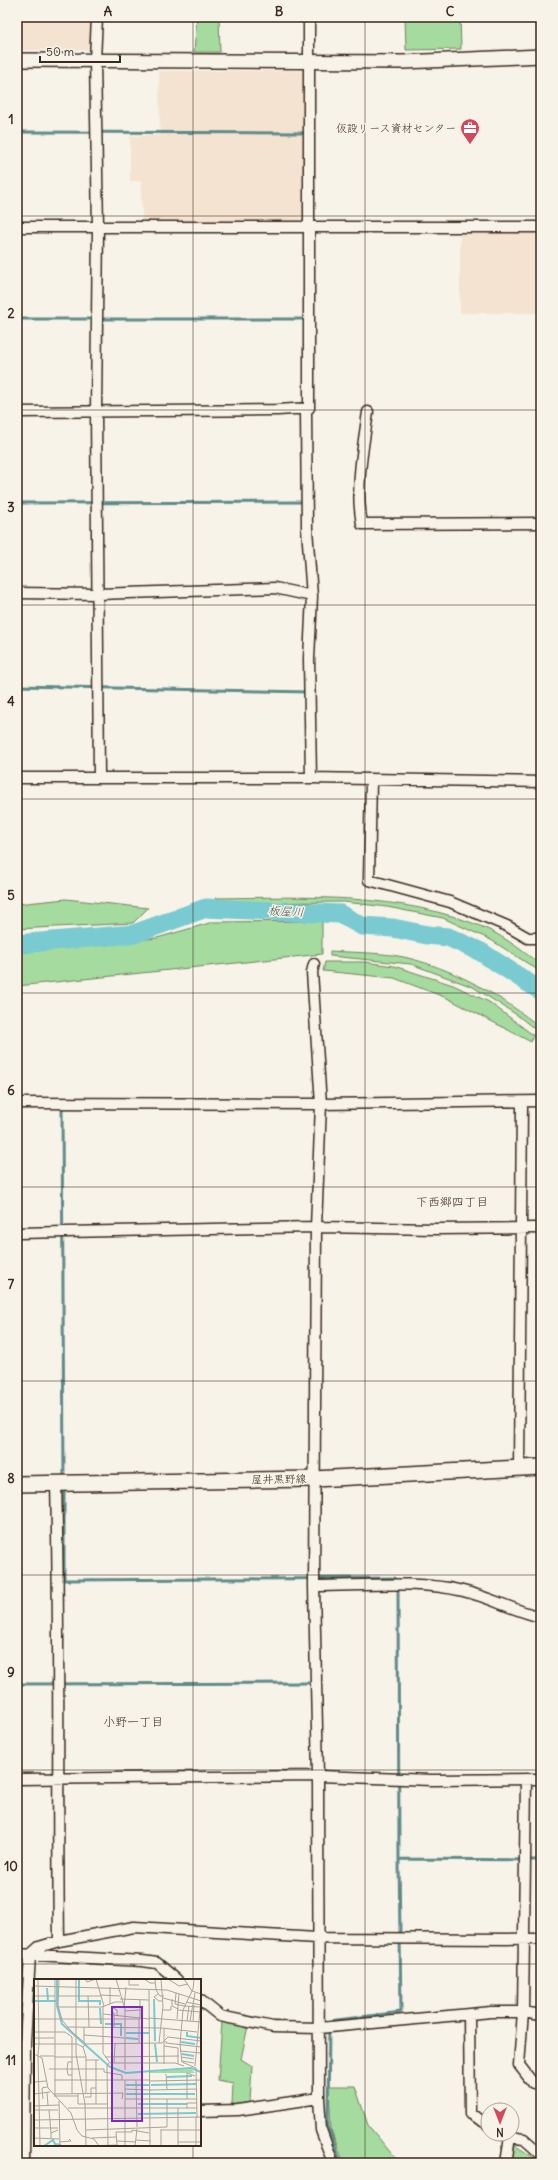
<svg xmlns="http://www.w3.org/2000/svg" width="558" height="2180" font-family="Delius,'Klee One',sans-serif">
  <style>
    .built { fill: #f4e3d1 }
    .green { fill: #a5db9f; stroke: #70825e }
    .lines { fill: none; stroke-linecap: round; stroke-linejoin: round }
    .stream { stroke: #608a89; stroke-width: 3 }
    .river { stroke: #79cad1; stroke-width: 19 }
    .minor-casing { stroke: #3b2a1e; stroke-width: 13 }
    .tertiary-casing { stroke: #3b2a1e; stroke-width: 16 }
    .secondary-casing { stroke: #3b2a1e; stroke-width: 18 }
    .minor { stroke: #f7f3e8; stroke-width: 10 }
    .tertiary { stroke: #f7f3e8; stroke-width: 13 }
    .secondary { stroke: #f7f3e8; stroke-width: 15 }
    .grid { fill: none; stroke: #3b2a1e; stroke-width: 1; stroke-opacity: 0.55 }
    .labels { text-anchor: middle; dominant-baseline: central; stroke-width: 3; stroke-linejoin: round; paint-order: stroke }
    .poi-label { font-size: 11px; fill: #3b2a1e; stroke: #f7f3e8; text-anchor: end }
    .street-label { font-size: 11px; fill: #3b2a1e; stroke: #f7f3e8 }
    .water-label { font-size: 12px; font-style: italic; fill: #4a524b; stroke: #f7f3e8 }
    .neighbourhood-label { font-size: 12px; fill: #3b2a1e; stroke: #f7f3e8 }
    .inset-river { fill: none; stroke: #79cad1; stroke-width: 2 }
    .inset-road { fill: none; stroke: #aca397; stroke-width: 1 }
    .view { fill: #7b2cbf; fill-opacity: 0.15; stroke: #7b2cbf; stroke-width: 2 }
    .inset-edge { fill: none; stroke: #3b2a1e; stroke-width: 2 }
    .neatline { fill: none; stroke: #3b2a1e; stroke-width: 1.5 }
    .grid-label { font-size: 13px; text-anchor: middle; font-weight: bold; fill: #3b2a1e }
  </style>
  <rect width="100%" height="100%" fill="#f7f3e8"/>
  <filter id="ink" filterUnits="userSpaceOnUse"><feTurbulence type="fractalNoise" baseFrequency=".025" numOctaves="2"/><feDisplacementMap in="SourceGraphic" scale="8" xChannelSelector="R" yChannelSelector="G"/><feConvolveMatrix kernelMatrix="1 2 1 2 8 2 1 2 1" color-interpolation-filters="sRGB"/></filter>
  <g filter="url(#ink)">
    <path class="built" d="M 17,17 L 93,17 L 92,45 L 89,50 L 17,50 Z
      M 159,71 L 305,71 L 305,215 L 299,221 L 142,221 L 141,181 L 130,181 L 130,136 L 160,135 Z
      M 460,230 L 541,230 L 541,313 L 460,313 Z
      M 17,783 L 19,783 L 18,869 L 17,869 Z"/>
    <path class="green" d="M 197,17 L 219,17 L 220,52 L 194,52 Z
      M 405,17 L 460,17 L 461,49 L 406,50 Z
      M 216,898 C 307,897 400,892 485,928 C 505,937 524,952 541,965 L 541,972 L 491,940 L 443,918 L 387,907 L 344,902 L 216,903 Z
      M 66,899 L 148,908 L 133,923 L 17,929 L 17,904 Z
      M 322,921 L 322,954 L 17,986 L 17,953 L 157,938 L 213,922 Z
      M 330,951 C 357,953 386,952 412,959 C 460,972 503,997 541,1028 L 541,1034 L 517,1015 L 473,987 L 411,964 L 330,956 Z
      M 325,962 L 364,962 L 394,966 L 453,985 L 489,1002 L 533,1035 L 531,1042 L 447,998 L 394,978 L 323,971 Z
      M 222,2022 L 248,2026 L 241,2059 L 252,2066 L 250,2102 L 232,2105 L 233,2083 L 218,2080 Z
      M 329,2086 L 355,2086 L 368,2125 L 395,2158 L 405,2160 L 408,2163 L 344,2163 L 331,2130 Z
      M 511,2143 L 541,2162 L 541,2163 L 508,2163 Z"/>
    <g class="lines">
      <path class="stream" d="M 17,132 L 304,133
        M 17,319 L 304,319
        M 17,503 L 305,502
        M 17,686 L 309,692
        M 62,1106 L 64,1479
        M 64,1491 L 64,1580 L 394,1578 L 396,1581
        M 398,1587 L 399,1859 L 541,1860
        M 17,1684 L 310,1683
        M 341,2163 L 328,2126 L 329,2021 L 401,2012 L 399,1859"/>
      <path class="river" d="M 17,944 L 134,934 L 206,908 L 340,914 L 362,926 L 393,928 L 427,935 L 448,937 L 481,952 L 541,991"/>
      <g class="minor-casing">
        <path id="minor" d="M 97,17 L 95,60 L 98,227 L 96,411 L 99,777
          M 309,17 L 309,408 L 306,410 L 307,529 L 312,596 L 309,659 L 311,778
          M 17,227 L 541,227
          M 17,412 L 278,410 L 309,408
          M 368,412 C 363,448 355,487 362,524 L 541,523
          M 17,593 L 98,594 L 275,588 L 312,596
          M 17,778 L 311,778 L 541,782
          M 371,780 L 369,880 L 450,902 L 507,926 L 528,938 L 541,938
          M 314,964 L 312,972 L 321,1104 L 316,1227 L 314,1586 L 318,1776 L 319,2098 L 321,2130 L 333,2163
          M 17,1103 L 321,1104 L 541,1101
          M 17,1233 L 316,1227 L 437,1229 L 541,1228
          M 519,1468 L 522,1102
          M 56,1484 C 60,1636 57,1789 59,1941
          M 314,1586 C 361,1586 417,1580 463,1591 C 490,1597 514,1611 541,1617
          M 17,1779 L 318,1776 L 432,1780 L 541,1779
          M 526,1779 L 523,2012 L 519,2065 L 533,2083 L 541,2085
          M 17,1954 L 142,1961 L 157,1963 L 177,1980
          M 200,2000 L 220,2016 L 273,2027 L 319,2028 L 491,2012 L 523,2012 L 541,2015
          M 469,2014 L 470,2114 L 488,2124
          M 200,2111 L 238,2110 L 319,2098
          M 504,2134 L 508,2137 L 524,2139 L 541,2154
          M 24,2163 L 25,2043 L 30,1955 L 39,1947 L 59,1941 L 134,1927 L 317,1938 L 541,1939
          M 506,2163 L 510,2137"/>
      </g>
      <g class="tertiary-casing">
        <path id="tertiary" d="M 17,60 L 403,62 L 541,56"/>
      </g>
      <g class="secondary-casing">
        <path id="secondary" d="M 17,1484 L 314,1479 L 541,1467"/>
      </g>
      <use href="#minor" class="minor"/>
      <use href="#tertiary" class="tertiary"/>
      <use href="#secondary" class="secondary"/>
    </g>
  </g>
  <path class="grid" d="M 193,17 L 193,1980M 365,17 L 365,2163M 17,216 L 541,216M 17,410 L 541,410M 17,605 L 541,605M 17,799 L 541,799M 17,993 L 541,993M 17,1187 L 541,1187M 17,1381 L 541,1381M 17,1575 L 541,1575M 17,1770 L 541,1770M 17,1964 L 541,1964M 193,2145 L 193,2163"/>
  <defs>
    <g id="office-pin" transform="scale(1)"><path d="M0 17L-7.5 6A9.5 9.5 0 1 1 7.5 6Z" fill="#d1495b" stroke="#f7f3e8"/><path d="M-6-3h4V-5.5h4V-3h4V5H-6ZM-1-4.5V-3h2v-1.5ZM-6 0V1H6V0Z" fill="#fff"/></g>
  </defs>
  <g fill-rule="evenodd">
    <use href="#office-pin" x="470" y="128"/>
  </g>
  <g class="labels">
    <g class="poi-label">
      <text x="456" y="128">仮設リース資材センター</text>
    </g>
    <g class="street-label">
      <text transform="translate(279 1479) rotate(-1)">屋井黒野線</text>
    </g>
    <g class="water-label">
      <text transform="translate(286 911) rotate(3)">板屋川</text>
    </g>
    <g class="neighbourhood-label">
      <text x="452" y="1201">下西郷四丁目</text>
      <text x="133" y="1721">小野一丁目</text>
    </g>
  </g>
  <g transform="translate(34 1979)">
    <rect width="167" height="167" fill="#f7f3e8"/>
    <path d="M 157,90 L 161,94 L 116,94 L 116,93 Z" fill="#a5db9f"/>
    <path class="inset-river" d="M 23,0 L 23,27 L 28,45 L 76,88 L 92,94 L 157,89 L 167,93M 45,0 L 45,22 L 66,22 L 66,26M 13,9 L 14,22 L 22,22M 120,20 L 121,62M 0,22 L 14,22M 66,29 L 67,45M 71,45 L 87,45 L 87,57M 153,53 L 153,57 L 167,59M 92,54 L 115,54M 92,59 L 104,60M 147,63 L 161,65M 121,65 L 123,83M 148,75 L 160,77M 133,98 L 158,97M 92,106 L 115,106M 117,106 L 162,105M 92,115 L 161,115M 104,125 L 153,125M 104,135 L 162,134M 10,167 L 19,161 L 21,165 L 27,166"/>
    <path class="inset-road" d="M 25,0 L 24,26 L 28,41 L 38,53 L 52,65M 42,0 L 42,75 L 51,125 L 52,167M 51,0 L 53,3 L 62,0M 62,0 L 70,27M 82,0 L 91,30 L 91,91M 95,0 L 95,6 L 105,6M 110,0 L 116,4 L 121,4M 127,0 L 121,0 L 122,11 L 126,17 L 130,17M 134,0 L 145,7 L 154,5M 150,0 L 158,12 L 167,15M 160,0 L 159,10 L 149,31 L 146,65 L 148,83 L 162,89 L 163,139M 0,7 L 133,11 L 167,22M 76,8 L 76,25M 115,11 L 116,167M 142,14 L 141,25 L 150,27M 124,15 L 120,18 L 125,22 L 128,22M 66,16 L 86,17M 0,17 L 21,17M 24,17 L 67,17M 54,17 L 55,48M 129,19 L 151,25M 86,20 L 115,21M 138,20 L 138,27 L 144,30M 152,23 L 167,26M 69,27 L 69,74 L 76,84 L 141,84 L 150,87M 150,27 L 166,28M 25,28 L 68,28 L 81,23 L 88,23M 90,29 L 92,8M 77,31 L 79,29 L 83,31 L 83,37M 128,31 L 137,31 L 137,27M 144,31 L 166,33M 77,32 L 80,34 L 80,49M 91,32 L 106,31M 69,35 L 115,40M 115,39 L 167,43M 0,40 L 106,40M 105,40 L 105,64M 106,40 L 106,21M 143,40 L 145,15M 153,42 L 155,27M 156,42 L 161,14M 159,42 L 160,26M 33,48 L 128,49 L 163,53M 0,53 L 31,53 L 38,58 L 38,114M 50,56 L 91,59M 0,59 L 20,59M 132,62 L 132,64 L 167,68M 50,63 L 50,48M 125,64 L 129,27 L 127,0M 0,65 L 5,65 L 4,0M 130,67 L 144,69 L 144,85M 49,68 L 52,78 L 52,114M 146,72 L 167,74M 0,75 L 8,79 L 14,109 L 37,134 L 43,151 L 48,157 L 60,160 L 65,167M 4,76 L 6,167M 4,76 L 5,65 L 43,65 L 49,68 L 52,65 L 128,64 L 134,58 L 167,62M 6,77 L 20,77M 20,78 L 52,78M 71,78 L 145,77M 147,78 L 160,80M 52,81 L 65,81M 62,81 L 62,125M 148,82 L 160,84M 80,84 L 81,65M 130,85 L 130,49M 161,87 L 167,20M 15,90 L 70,90 L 70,93 L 88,96 L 88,101M 132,95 L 133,110M 38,96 L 34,96 L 33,90 L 34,83 L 38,83M 20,101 L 116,101M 91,101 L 91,167M 102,101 L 103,148M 116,102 L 167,101M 0,103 L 12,102M 91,110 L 116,111M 116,111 L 163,110M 13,114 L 14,126M 44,114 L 44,125 L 73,125M 0,115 L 16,113M 20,115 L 89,114 L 88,120M 20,117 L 44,117M 21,117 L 21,0M 51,118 L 57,118 L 57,109 L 62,109M 9,120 L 8,109 L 13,108M 91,120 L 163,120M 153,120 L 153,94 L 161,97M 25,122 L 26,167M 0,127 L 25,126M 34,129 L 163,129M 144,129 L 144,167M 153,129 L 153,124 L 163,124M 0,131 L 24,131M 15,131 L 17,154M 0,141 L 167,138M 0,149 L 24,149M 52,151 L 133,148 L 133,120M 127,151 L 167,151M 0,159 L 25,160M 17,159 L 17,154 L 24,151M 58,159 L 82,158M 102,161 L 117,162M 83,162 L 102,163M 25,163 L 37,162 L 35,160M 144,163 L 167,163M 52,167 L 83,166 L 82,153 L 98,153 L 98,151 L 115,154M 74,167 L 73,87 L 75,84M 101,167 L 103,150M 127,167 L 127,150M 162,167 L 162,138"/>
    <path class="view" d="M 78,28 L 108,28 L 108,142 L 78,142 Z"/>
    <rect width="167" height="167" class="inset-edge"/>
  </g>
  <rect width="558" height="2180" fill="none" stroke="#f7f3e8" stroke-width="44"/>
  <g transform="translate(500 2122) rotate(180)"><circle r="19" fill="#f7f3e8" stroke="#aca397"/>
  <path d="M0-3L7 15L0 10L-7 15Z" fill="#d1495b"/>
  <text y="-6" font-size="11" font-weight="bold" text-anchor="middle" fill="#3b2a1e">N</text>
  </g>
  <path d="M40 56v6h80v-6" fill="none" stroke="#3b2a1e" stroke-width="2"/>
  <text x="46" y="56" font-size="12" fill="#3b2a1e" stroke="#f7f3e8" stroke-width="3" paint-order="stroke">50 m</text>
  <rect x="22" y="22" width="514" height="2136" class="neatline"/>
  <g class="grid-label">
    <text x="108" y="16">A</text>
    <text x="279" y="16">B</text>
    <text x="450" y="16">C</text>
    <text x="11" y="124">1</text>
    <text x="11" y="318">2</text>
    <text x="11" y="512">3</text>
    <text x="11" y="706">4</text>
    <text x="11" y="900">5</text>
    <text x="11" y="1095">6</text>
    <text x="11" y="1289">7</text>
    <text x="11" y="1483">8</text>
    <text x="11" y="1677">9</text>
    <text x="11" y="1871">10</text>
    <text x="11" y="2065">11</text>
  </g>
</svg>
